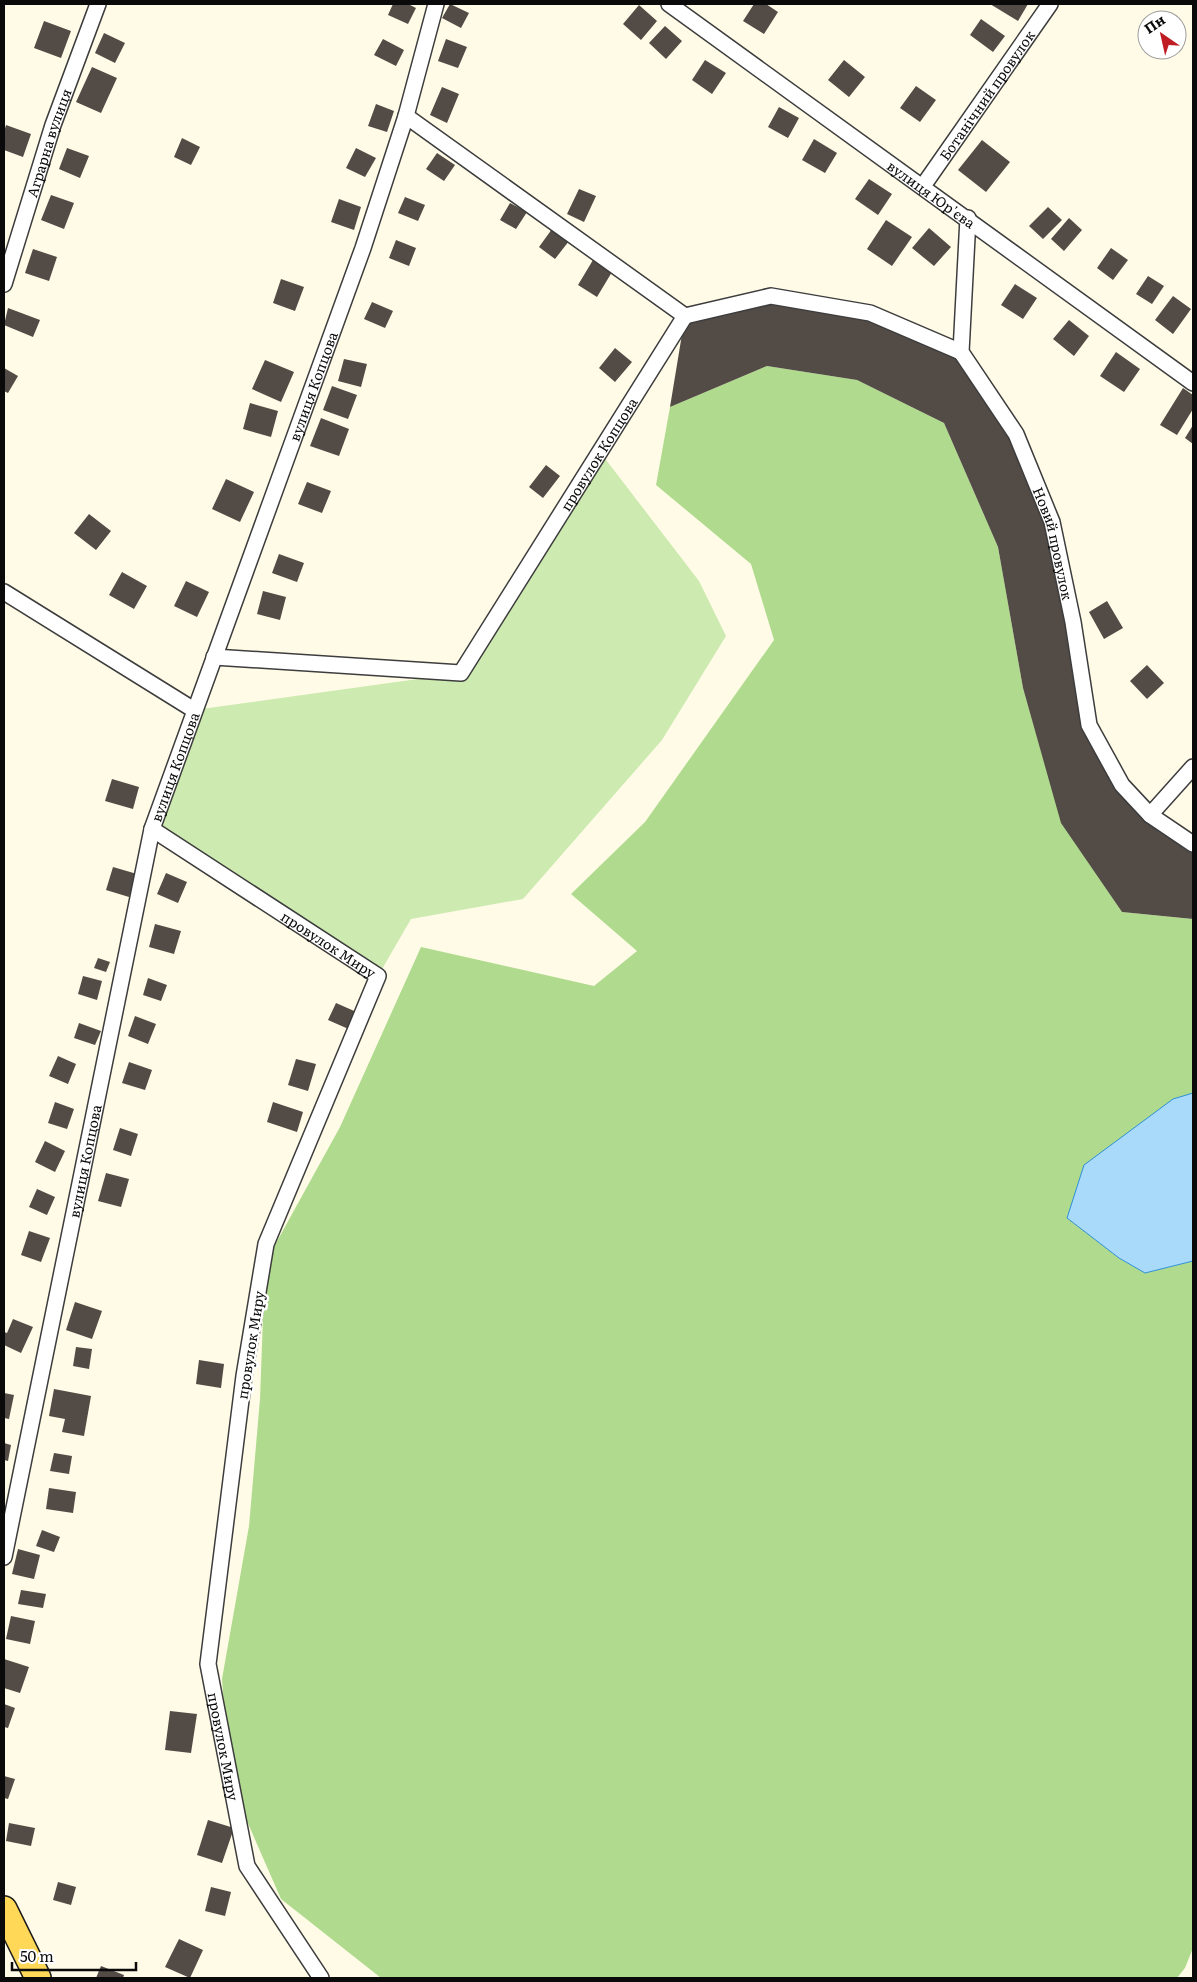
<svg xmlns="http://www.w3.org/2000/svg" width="1197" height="1982" font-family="Literata,serif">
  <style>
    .green { fill: #cdeab0 }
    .forest { fill: #b0db8f }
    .water { fill: #a9daf9; stroke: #2d8fd3 }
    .building { fill: #534b46 }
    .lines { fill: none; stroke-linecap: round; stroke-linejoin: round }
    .minor-casing { stroke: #3d3d3d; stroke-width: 18 }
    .primary-casing { stroke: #1b1b1b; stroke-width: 28 }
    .minor { stroke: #fff; stroke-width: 15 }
    .primary { stroke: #ffd857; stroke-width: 25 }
    .labels { text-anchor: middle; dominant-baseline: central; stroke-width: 5; stroke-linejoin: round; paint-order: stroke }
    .street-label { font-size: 14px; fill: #0a0a0a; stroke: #fff }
  </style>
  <rect width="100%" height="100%" fill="#fffbe7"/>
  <path class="green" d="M 600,452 L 699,581 L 726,636 L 662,740 L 523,899 L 411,919 L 378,976 L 152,829 L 194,710 L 461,673 Z"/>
  <path class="forest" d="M 767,366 L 857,380 L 944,423 L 998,547 L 1023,688 L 1062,823 L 1122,912 L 1193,919 L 1193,1093 L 1173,1099 L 1067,1218 L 1119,1258 L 1145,1273 L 1193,1261 L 1193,1948 L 1185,1968 L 1177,1978 L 381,1978 L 281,1899 L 229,1780 L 222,1679 L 249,1526 L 260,1399 L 265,1263 L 340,1127 L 421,947 L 594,986 L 637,951 L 571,894 L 645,822 L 774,640 L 751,564 L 656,485 L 670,407 Z"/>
  <path class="water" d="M 1193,1093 L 1193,1261 L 1145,1273 L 1119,1258 L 1067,1218 L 1084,1165 L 1173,1099 Z"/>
  <path class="building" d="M 393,4 L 408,4 L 416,8 L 408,24 L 388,15 Z
    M 450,4 L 469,13 L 461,28 L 442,18 Z
    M 754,4 L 766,4 L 778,12 L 764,34 L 743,21 Z
    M 990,4 L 1028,4 L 1018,21 Z
    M 639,5 L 657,21 L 641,40 L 623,24 Z
    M 981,19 L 1005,36 L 993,52 L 970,35 Z
    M 44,21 L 71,31 L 61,58 L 34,48 Z
    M 665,26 L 682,41 L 666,59 L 649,43 Z
    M 104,33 L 125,43 L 115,63 L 95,53 Z
    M 383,39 L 404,50 L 396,66 L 374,55 Z
    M 446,39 L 467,47 L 458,68 L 438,61 Z
    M 705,60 L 726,73 L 712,94 L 692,80 Z
    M 844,60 L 865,77 L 849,97 L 828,80 Z
    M 92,67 L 117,78 L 101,113 L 76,102 Z
    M 916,86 L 936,100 L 920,122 L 900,108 Z
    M 442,87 L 459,94 L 447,123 L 430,115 Z
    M 376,104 L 394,111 L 387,132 L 368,126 Z
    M 779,107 L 799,118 L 788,138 L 768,127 Z
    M 6,125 L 31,134 L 23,157 L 4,150 L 4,132 Z
    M 182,138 L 200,147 L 191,165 L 174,157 Z
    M 814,139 L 837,153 L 825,173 L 802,160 Z
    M 982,140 L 1010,162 L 986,192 L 958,170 Z
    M 67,148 L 89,156 L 80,178 L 59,169 Z
    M 356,148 L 376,158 L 365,177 L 346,168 Z
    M 437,153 L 455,165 L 444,181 L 426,169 Z
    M 869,179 L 892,194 L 878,215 L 855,199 Z
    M 579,189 L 596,196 L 584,222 L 567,214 Z
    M 51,195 L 74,203 L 64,229 L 41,220 Z
    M 405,197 L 425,205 L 418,221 L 398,213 Z
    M 339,199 L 361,207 L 354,230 L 331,222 Z
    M 510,203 L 527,212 L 516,229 L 500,220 Z
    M 1048,207 L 1062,220 L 1043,239 L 1029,226 Z
    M 1069,218 L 1082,230 L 1064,251 L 1051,239 Z
    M 886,220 L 912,237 L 892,266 L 867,249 Z
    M 929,228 L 951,247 L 934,266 L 912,248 Z
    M 552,229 L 569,241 L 555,259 L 539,247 Z
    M 396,240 L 416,248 L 409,266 L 389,258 Z
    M 1111,248 L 1128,260 L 1113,280 L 1097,268 Z
    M 33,249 L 57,257 L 49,281 L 25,273 Z
    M 593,260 L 612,272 L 597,297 L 578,285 Z
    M 1148,276 L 1164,286 L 1152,304 L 1136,294 Z
    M 281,279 L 304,287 L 295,311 L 273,303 Z
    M 1015,284 L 1037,298 L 1023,319 L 1001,305 Z
    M 771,296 L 870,313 L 961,352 L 1016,434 L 1052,522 L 1089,725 L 1122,785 L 1193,844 L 1193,919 L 1122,912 L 1061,823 L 1023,688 L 998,547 L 944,423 L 857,380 L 767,366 L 670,407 L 685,316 Z
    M 1173,296 L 1191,309 L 1173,334 L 1155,320 Z
    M 372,302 L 393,311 L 385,328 L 364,319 Z
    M 8,308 L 40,320 L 33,337 L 4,325 Z
    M 1069,320 L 1089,336 L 1074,356 L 1053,339 Z
    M 615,348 L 632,362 L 615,382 L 599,368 Z
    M 1116,352 L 1140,369 L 1124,392 L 1100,376 Z
    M 344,359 L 367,364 L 361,387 L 338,381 Z
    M 265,360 L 294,372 L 281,402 L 252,389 Z
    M 4,368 L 18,376 L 8,393 L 4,391 Z
    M 332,386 L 357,395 L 348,419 L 323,410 Z
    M 1183,388 L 1193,395 L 1193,409 L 1177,435 L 1160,425 Z
    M 250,403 L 278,411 L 271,437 L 243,429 Z
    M 321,418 L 349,429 L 339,456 L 310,446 Z
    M 1193,425 L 1193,444 L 1185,438 Z
    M 546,465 L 560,476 L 543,498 L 529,487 Z
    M 226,479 L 254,492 L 240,522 L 212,509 Z
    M 307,482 L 331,491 L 322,513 L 298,504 Z
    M 89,514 L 111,531 L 96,550 L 74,533 Z
    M 279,554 L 304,563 L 297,582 L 272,573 Z
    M 122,572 L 147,586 L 134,609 L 109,595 Z
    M 186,581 L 209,592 L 197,617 L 174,606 Z
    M 263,591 L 286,597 L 280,620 L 257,614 Z
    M 1107,601 L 1123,628 L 1104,639 L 1089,612 Z
    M 1147,665 L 1164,683 L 1147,699 L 1130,681 Z
    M 112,779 L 139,787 L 133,809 L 105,801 Z
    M 113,867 L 137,874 L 129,897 L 106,890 Z
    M 166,873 L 187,882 L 178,903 L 157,894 Z
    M 155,924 L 181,931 L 174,954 L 149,947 Z
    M 98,958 L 110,962 L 106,972 L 94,968 Z
    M 83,976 L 102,981 L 97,1000 L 78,994 Z
    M 148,978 L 167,985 L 161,1001 L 143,995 Z
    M 336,1003 L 361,1014 L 353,1031 L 328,1020 Z
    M 135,1016 L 156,1024 L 148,1044 L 128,1036 Z
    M 79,1023 L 101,1031 L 95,1045 L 74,1038 Z
    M 58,1056 L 76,1064 L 68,1084 L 49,1076 Z
    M 296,1059 L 316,1064 L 308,1091 L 288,1085 Z
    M 129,1062 L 152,1070 L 145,1090 L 122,1083 Z
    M 55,1102 L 74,1109 L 67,1129 L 48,1123 Z
    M 273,1102 L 303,1112 L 297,1132 L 267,1122 Z
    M 120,1128 L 138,1134 L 131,1156 L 113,1150 Z
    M 45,1141 L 65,1151 L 55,1172 L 35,1162 Z
    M 106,1173 L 129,1179 L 121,1207 L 98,1201 Z
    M 37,1189 L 55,1197 L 47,1215 L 29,1207 Z
    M 29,1231 L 50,1238 L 41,1262 L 21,1255 Z
    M 75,1302 L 102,1311 L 92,1339 L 66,1330 Z
    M 13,1319 L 33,1327 L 21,1353 L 4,1345 L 4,1332 L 7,1333 Z
    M 76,1347 L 92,1349 L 89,1369 L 73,1366 Z
    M 199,1360 L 224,1364 L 221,1388 L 196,1384 Z
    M 54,1389 L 91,1396 L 84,1436 L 62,1432 L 65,1419 L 49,1416 Z
    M 4,1393 L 14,1395 L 9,1419 L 4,1418 Z
    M 4,1443 L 11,1445 L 8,1461 L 4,1460 Z
    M 54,1453 L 72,1456 L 69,1474 L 50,1471 Z
    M 49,1488 L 76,1492 L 73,1513 L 46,1509 Z
    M 42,1530 L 60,1537 L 54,1552 L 36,1546 Z
    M 18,1549 L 40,1555 L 34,1579 L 12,1574 Z
    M 21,1590 L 46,1594 L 43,1608 L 18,1604 Z
    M 11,1616 L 35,1621 L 30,1644 L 6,1639 Z
    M 4,1659 L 29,1667 L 20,1693 L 4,1688 Z
    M 4,1704 L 15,1708 L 8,1728 L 4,1727 Z
    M 170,1711 L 197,1714 L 191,1753 L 165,1750 Z
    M 4,1776 L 15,1779 L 8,1799 L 4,1798 Z
    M 208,1820 L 234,1828 L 222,1863 L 197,1855 Z
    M 9,1823 L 35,1828 L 31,1846 L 6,1841 Z
    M 58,1882 L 76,1887 L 71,1905 L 53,1900 Z
    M 211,1887 L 231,1892 L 225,1916 L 205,1911 Z
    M 179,1939 L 203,1950 L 190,1978 L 165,1967 Z
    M 101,1966 L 124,1975 L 123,1978 L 96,1978 Z"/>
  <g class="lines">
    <g class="minor-casing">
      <g id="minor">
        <path id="s1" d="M 669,4 L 1193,383"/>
        <path d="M 406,116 L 685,316"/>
        <path id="s2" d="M 923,186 L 1050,4"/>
        <path id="s3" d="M 968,218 L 961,352 L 1016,434 L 1052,522 L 1073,622 L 1089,725 L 1122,785 L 1150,815 L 1193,844"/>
        <path id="s4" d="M 4,284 L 53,125 L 98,4"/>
        <path d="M 685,316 L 771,296 L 870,313 L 961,352"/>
        <path d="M 4,592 L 194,710"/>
        <path id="s5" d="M 214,657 L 461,673 L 685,316"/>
        <path d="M 1150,815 L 1193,767"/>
        <path id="s6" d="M 152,829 L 378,976 L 266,1244 L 244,1376 L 208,1664 L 247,1866 L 321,1978"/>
        <path id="s7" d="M 4,1557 L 152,829 L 363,248 L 406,116 L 436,4"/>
      </g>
    </g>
    <g class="primary-casing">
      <path id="primary" d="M 4,1909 L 38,1978"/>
    </g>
    <use href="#minor" class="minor"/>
    <use href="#primary" class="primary"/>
  </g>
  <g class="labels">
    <g class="street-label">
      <text stroke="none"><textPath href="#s2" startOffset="111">Ботанічний провулок</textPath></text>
      <text stroke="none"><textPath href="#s4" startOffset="148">Аграрна вулиця</textPath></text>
      <text stroke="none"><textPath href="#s1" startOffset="324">вулиця Юр'єва</textPath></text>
      <text stroke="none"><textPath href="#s7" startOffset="1214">вулиця Копцова</textPath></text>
      <text stroke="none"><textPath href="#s5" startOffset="506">провулок Копцова</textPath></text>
      <text stroke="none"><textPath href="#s3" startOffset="349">Новий провулок</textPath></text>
      <text stroke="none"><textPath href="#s7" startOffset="809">вулиця Копцова</textPath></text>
      <text stroke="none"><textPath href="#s6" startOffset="211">провулок Миру</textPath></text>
      <text stroke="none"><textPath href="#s7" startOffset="404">вулиця Копцова</textPath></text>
      <text transform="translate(250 1345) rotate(-81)">провулок Миру</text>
      <text stroke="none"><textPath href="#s6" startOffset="1068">провулок Миру</textPath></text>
    </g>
  </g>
  <rect width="1197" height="1982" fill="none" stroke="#0a0a0a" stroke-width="10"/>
  <g transform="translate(1162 35) rotate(326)"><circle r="24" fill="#ffffff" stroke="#9d9d9d"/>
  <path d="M0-4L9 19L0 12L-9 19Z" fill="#bf1d23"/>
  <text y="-8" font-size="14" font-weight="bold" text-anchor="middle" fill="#0a0a0a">Пн</text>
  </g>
  <path d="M12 1962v8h124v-8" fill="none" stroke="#0a0a0a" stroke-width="2.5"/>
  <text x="20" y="1962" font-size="15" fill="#0a0a0a" stroke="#ffffff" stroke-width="4" paint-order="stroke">50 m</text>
</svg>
